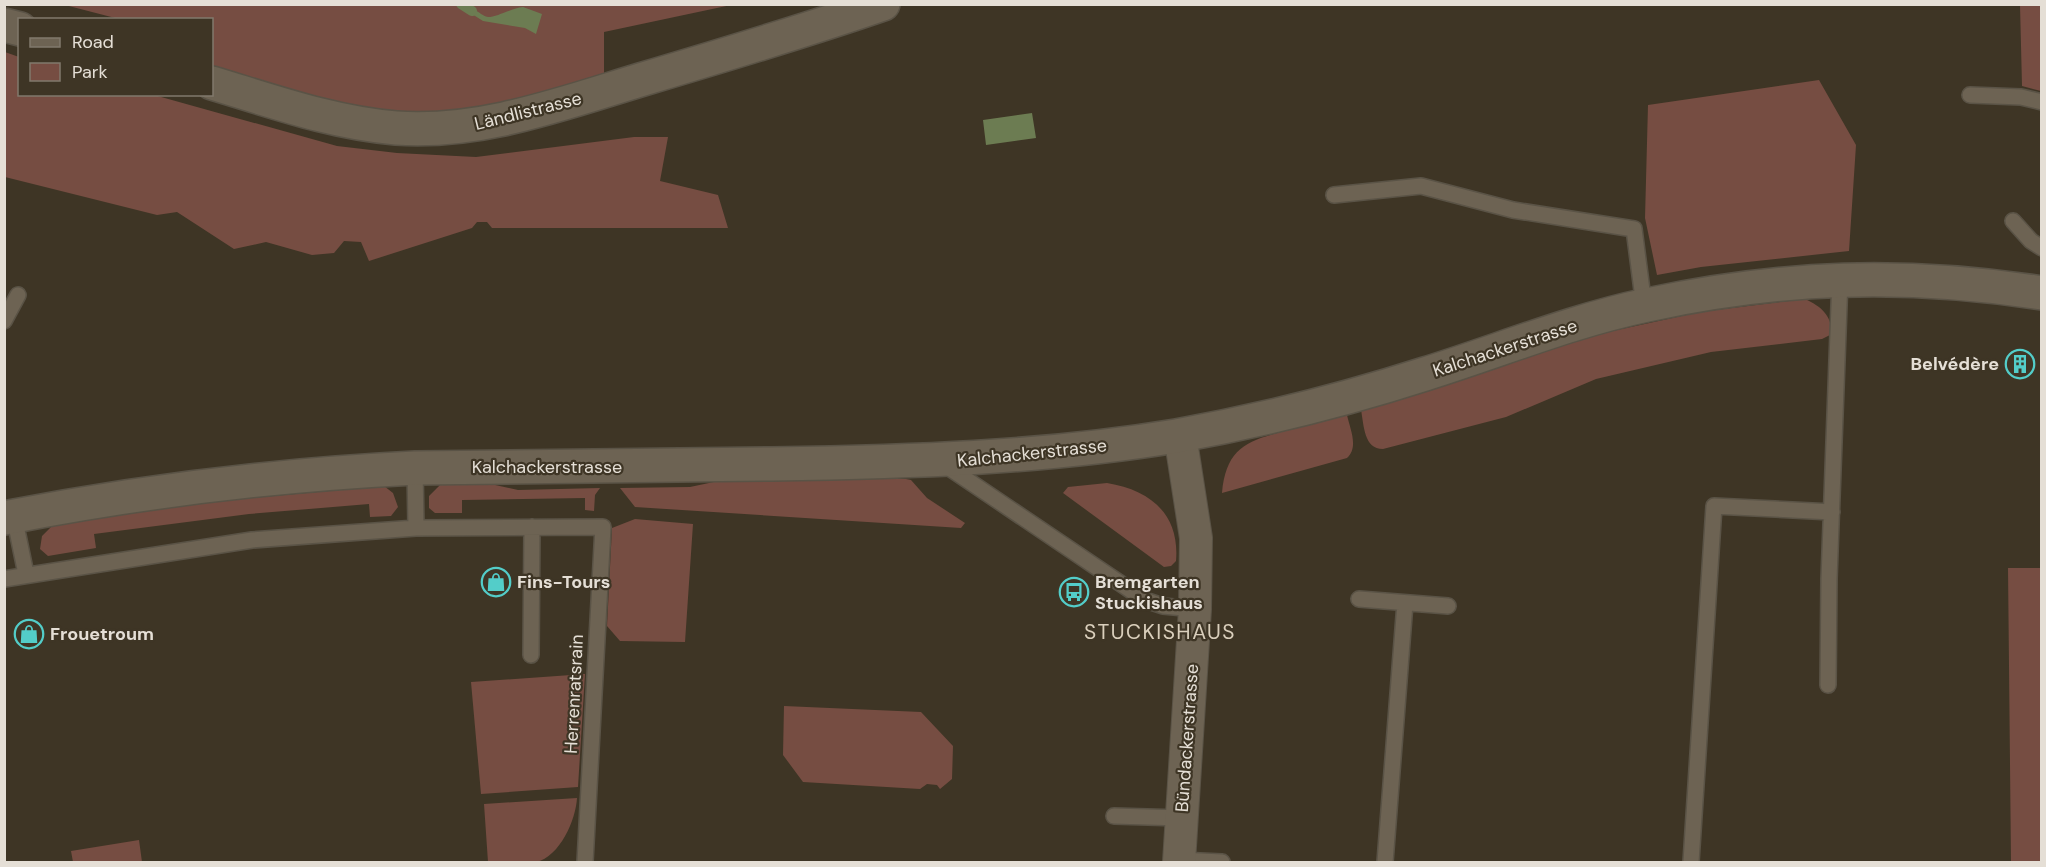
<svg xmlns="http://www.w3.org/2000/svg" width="2046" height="867" font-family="'DM Sans',sans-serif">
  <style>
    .green { fill: #764d42 }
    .water { fill: #6c7c52 }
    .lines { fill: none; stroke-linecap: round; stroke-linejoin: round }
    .stream { stroke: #6c7c52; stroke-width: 10 }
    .service-casing { stroke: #5a5346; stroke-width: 18 }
    .minor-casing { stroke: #5a5346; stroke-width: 34 }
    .tertiary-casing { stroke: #5a5346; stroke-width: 36 }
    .service { stroke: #6d6353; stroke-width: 15 }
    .minor { stroke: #6d6353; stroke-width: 32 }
    .tertiary { stroke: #6d6353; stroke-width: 33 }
    .labels { text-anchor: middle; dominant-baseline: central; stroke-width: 4.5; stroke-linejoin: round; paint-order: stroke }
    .street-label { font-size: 18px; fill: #e5dfd6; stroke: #3e3525 }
    .poi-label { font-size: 18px; font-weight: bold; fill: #e5dfd6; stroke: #3e3525; text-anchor: start }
    .quarter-label { font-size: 21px; letter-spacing: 1.5px; fill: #dacfbc; stroke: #3e3525 }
  </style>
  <rect width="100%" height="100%" fill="#3e3525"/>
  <path class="green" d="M 65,5 L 731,5 L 604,32 L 604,73 C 546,91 486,113 426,113 C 353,114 281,86 212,67 L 212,20 L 119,19 Z
    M 2020,5 L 2041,5 L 2041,91 L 2022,86 Z
    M 5,52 L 19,57 L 20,94 L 154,95 L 337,146 L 397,153 L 476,157 L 634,137 L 668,137 L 660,181 L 718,195 L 728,228 L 492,228 L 487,222 L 477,222 L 472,228 L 369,261 L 361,242 L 344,241 L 334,253 L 312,255 L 266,242 L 234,249 L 177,212 L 157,215 L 5,177 Z
    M 1819,80 L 1856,145 L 1849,251 L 1701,267 L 1657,275 L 1645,218 L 1648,105 Z
    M 1805,299 C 1822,307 1831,315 1832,334 L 1822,339 L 1711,352 L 1596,379 L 1506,417 L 1383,449 C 1364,449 1364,426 1361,410 L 1594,335 L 1700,312 Z
    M 1347,415 C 1350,429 1359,447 1347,458 L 1222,493 C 1226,447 1248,440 1289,430 C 1308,425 1327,420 1347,415 Z
    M 728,479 L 906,479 L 911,480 L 927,498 L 965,523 L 961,528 L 635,507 L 620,488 L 690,487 Z
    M 486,483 L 518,490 L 600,488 L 595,495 L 594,511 L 585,510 L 585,498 L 462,500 L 462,513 L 435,513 L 429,508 L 429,496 L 440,485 Z
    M 1107,483 C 1150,490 1180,514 1176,561 L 1171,566 L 1164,567 L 1063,493 L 1068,487 Z
    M 384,486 L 393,493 L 398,507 L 391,516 L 370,517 L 369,504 L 249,514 L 94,534 L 96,548 L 48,556 L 40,549 L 42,536 L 53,525 L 173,505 Z
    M 635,519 L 693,524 L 685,642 L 620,641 L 607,626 L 612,528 Z
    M 2008,568 L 2041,568 L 2041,862 L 2011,862 Z
    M 585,674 L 578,787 L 481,794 L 471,682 Z
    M 784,706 L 921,712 L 953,746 L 952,779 L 940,789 L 937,785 L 927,784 L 920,789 L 803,782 L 783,755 Z
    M 577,798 C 576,819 560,857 536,862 C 522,866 503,863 488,862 L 484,804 Z
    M 139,840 L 142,862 L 73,862 L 71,851 Z"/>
  <path class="water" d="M 523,7 L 542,14 L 536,34 L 525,28 L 483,21 L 472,14 L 474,10 C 480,12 482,16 488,17 C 497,17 512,8 523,7 Z
    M 1032,113 L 1036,138 L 986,145 L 983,120 Z"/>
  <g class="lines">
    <path class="stream" d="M 461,4 L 472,11"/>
    <g class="service-casing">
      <path id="service" d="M 1970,95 L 2021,97 L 2042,102
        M 1334,195 L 1421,186 L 1513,210 L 1634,229 L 1644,306
        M 2013,221 L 2031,241 L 2042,248
        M 4,321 L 18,295
        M 942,463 L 1145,600 L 1163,606 L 1195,609
        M 415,468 L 416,528
        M 14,516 L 26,574
        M 4,579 L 252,540 L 416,528 L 603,527 L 585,862
        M 1359,599 L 1448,606
        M 531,655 L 532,527
        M 1828,685 L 1829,579 L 1840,278
        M 1114,816 L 1181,818
        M 1179,860 L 1222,862
        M 1385,862 L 1405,603
        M 1691,862 L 1714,506 L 1832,512"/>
    </g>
    <g class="minor-casing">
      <path id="minor" d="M 1179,862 L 1195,609 L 1196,538 L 1180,435"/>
    </g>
    <g class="tertiary-casing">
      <path id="tertiary" d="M 4,25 L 20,29
        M 212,83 C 272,101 333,123 396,128 C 480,134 561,104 640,80 C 721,56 802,32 883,4
        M 4,518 C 142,491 275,475 415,468 C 534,467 653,466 771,464 C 907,462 1042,458 1176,436 C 1260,421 1344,400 1425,374 C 1499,351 1571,321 1647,305 C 1783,276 1904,272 2042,293"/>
    </g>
    <use href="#service" class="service"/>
    <use href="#minor" class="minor"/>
    <use href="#tertiary" class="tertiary"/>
  </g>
  <defs>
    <g id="building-ring" transform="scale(1.5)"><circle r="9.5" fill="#3e3525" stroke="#53cdc9" stroke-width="1.5"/><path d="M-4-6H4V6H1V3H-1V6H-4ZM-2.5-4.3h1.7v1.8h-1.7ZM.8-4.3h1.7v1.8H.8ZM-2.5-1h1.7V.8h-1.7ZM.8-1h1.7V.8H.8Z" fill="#53cdc9"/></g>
    <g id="shop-ring" transform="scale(1.5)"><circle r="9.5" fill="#3e3525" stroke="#53cdc9" stroke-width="1.5"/><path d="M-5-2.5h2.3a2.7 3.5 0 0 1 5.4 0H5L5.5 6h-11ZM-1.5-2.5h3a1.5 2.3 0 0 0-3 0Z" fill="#53cdc9"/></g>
    <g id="bus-ring" transform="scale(1.5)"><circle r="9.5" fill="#3e3525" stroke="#53cdc9" stroke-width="1.5"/><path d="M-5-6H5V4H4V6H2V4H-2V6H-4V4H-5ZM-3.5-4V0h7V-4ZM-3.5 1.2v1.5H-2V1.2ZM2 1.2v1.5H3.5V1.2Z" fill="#53cdc9"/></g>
  </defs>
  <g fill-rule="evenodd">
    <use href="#building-ring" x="2020" y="364"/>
    <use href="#shop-ring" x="496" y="582"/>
    <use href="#bus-ring" x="1074" y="592"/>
    <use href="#shop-ring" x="29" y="634"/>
  </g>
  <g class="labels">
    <g class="street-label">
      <text transform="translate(528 111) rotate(-14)">Ländlistrasse</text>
      <text transform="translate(1505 348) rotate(-18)">Kalchackerstrasse</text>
      <text transform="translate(1032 453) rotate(-6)">Kalchackerstrasse</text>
      <text x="547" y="467">Kalchackerstrasse</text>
      <text transform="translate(574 694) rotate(-87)">Herrenratsrain</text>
      <text transform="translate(1187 738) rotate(-86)">Bündackerstrasse</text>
    </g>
    <g class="poi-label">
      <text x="1999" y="364" text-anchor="end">Belvédère</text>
      <text x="517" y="582">Fins-Tours</text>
      <text x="1095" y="582">Bremgarten<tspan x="1095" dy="21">Stuckishaus</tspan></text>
      <text x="50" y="634">Frouetroum</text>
    </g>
    <g class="quarter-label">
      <text x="1160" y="632">STUCKISHAUS</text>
    </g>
  </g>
  <rect width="2046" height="867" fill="none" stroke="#e5dfd6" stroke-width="12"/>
  <rect x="18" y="18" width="195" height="78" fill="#3e3525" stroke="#81796c" stroke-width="1.5"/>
  <rect x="30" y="38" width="30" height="9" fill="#6d6353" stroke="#81796c" stroke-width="1.5"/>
  <text x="72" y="48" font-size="18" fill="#e5dfd6">Road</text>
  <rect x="30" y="63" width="30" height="18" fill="#764d42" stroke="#81796c" stroke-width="1.5"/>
  <text x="72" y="78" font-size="18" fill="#e5dfd6">Park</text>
</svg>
